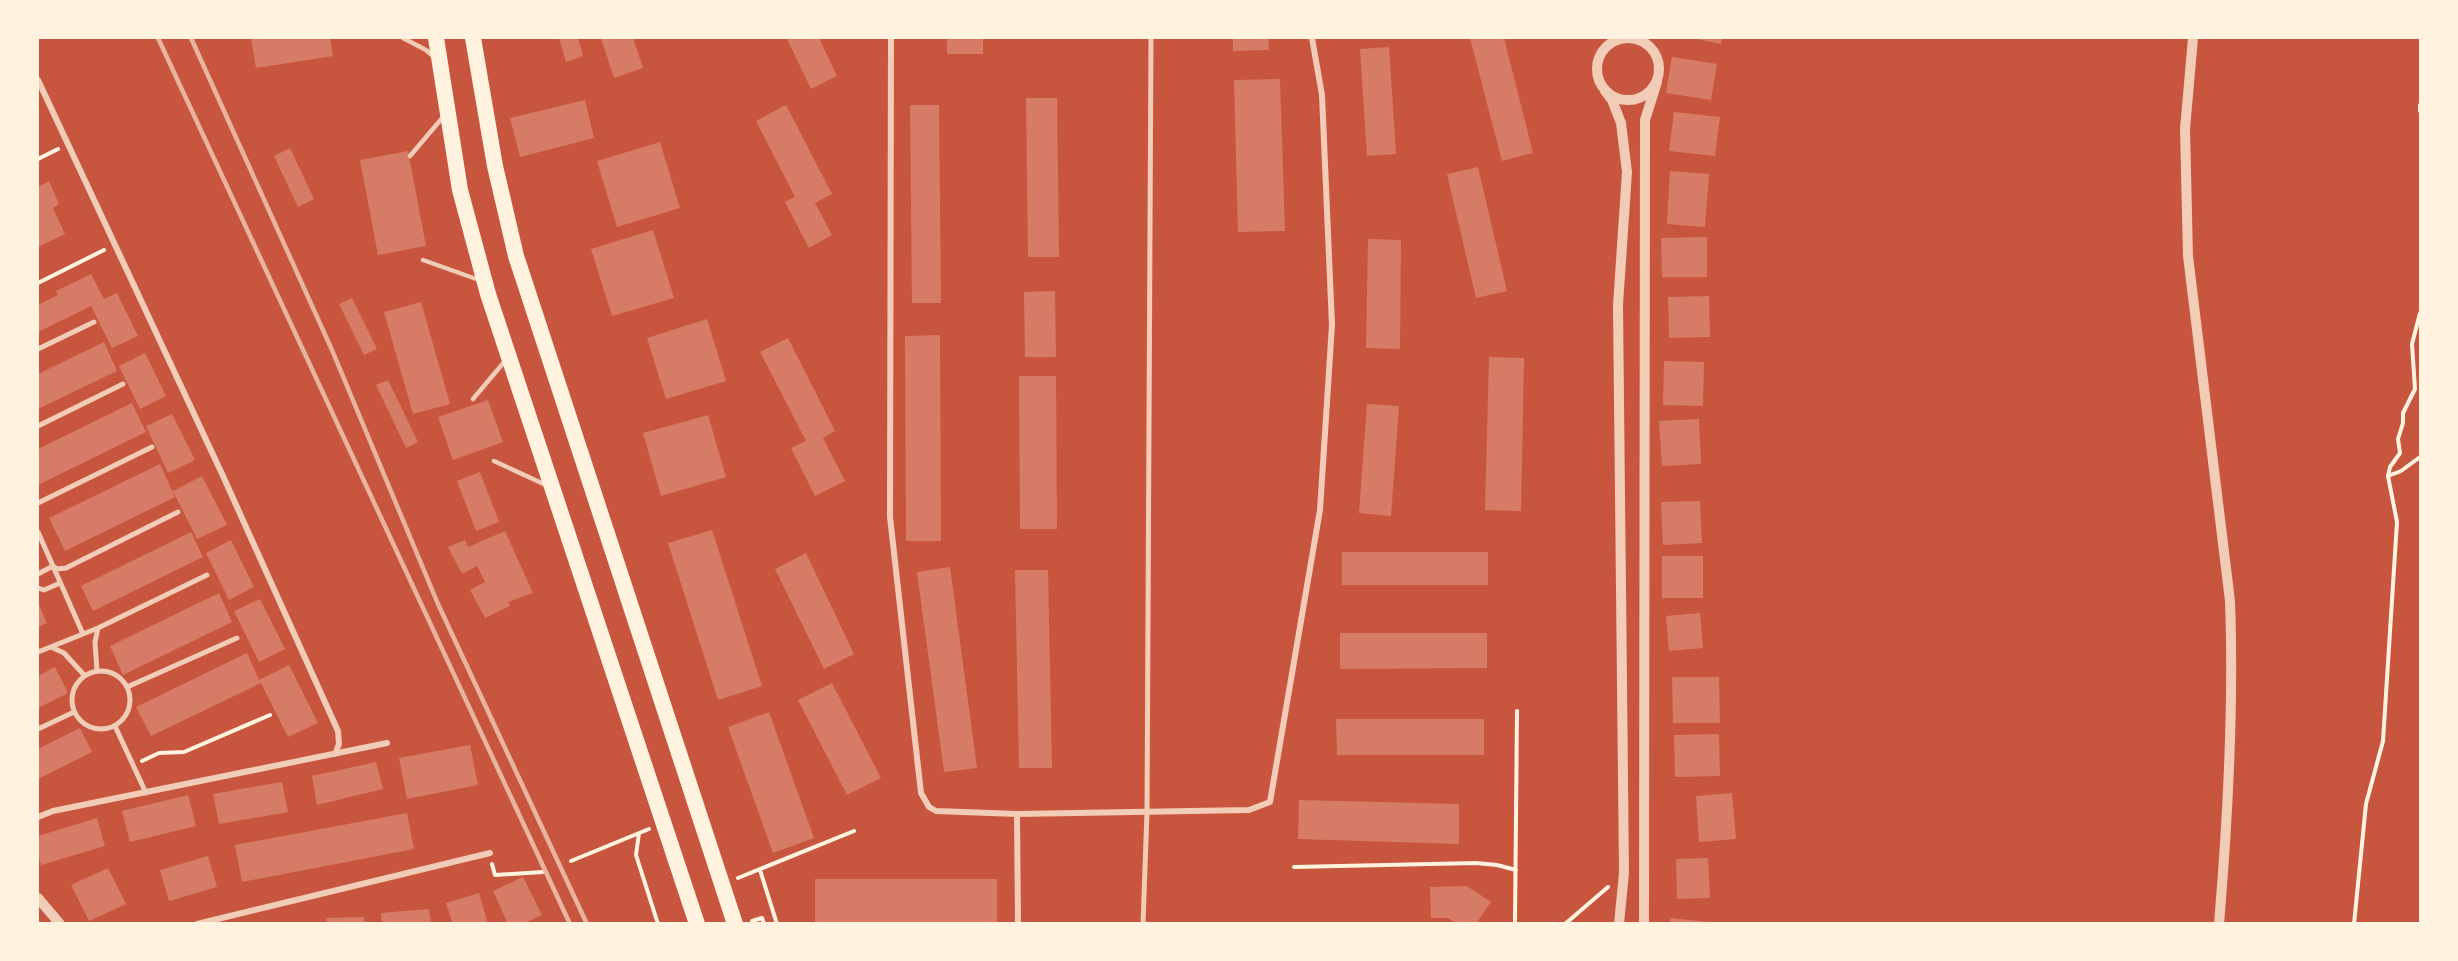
<svg xmlns="http://www.w3.org/2000/svg" width="2458" height="961" font-family="'Source Sans 3',sans-serif">
  <style>
    .building { fill: #d67c66 }
    .lines { fill: none; stroke-linecap: round; stroke-linejoin: round }
    .path { stroke: #fff3e0; stroke-width: 4 }
    .service { stroke: #f1ccb7; stroke-width: 4.5 }
    .pedestrian { stroke: #f1ccb7; stroke-width: 5 }
    .minor { stroke: #f1ccb7; stroke-width: 6 }
    .tertiary { stroke: #f1ccb7; stroke-width: 10 }
    .trunk { stroke: #fff3e0; stroke-width: 16 }
    .rail { stroke: #e9b49f; stroke-width: 4.5 }
  </style>
  <rect width="100%" height="100%" fill="#c8553d"/>
  <path class="building" d="M 251,38 L 330,38 L 333,56 L 256,68 Z
    M 559,38 L 578,38 L 583,56 L 566,62 Z
    M 601,38 L 633,38 L 643,68 L 614,78 Z
    M 790,38 L 819,38 L 837,76 L 811,89 L 787,39 Z
    M 947,38 L 983,38 L 983,54 L 947,54 Z
    M 1233,38 L 1268,38 L 1269,50 L 1233,51 Z
    M 1470,38 L 1504,38 L 1533,153 L 1502,161 Z
    M 1692,38 L 1722,38 L 1721,44 Z
    M 1389,47 L 1396,154 L 1367,156 L 1360,49 Z
    M 1672,57 L 1717,64 L 1711,100 L 1666,93 Z
    M 1280,79 L 1285,231 L 1238,232 L 1234,80 Z
    M 1026,98 L 1057,98 L 1059,257 L 1028,257 Z
    M 585,100 L 594,138 L 520,157 L 510,118 Z
    M 786,105 L 832,194 L 815,203 L 832,235 L 809,248 L 785,202 L 795,197 L 756,121 Z
    M 910,105 L 939,105 L 941,303 L 912,303 Z
    M 1674,112 L 1720,117 L 1715,156 L 1669,151 Z
    M 660,142 L 680,208 L 617,227 L 597,161 Z
    M 290,148 L 314,199 L 298,207 L 274,156 Z
    M 408,151 L 426,246 L 378,255 L 360,160 Z
    M 1478,167 L 1507,291 L 1476,298 L 1447,174 Z
    M 1670,171 L 1709,174 L 1705,227 L 1667,224 Z
    M 49,181 L 59,204 L 53,208 L 65,234 L 38,247 L 38,187 Z
    M 653,230 L 674,298 L 612,316 L 591,249 Z
    M 1707,237 L 1707,277 L 1662,277 L 1661,238 Z
    M 1368,239 L 1401,240 L 1400,349 L 1366,348 Z
    M 91,274 L 104,299 L 117,293 L 138,336 L 112,348 L 91,306 L 38,332 L 38,305 L 58,295 L 56,291 Z
    M 1055,291 L 1056,357 L 1025,357 L 1024,292 Z
    M 1709,296 L 1710,337 L 1669,338 L 1668,297 Z
    M 352,298 L 377,349 L 364,355 L 339,304 Z
    M 421,302 L 450,404 L 413,414 L 384,312 Z
    M 707,319 L 726,381 L 666,399 L 647,338 Z
    M 940,335 L 941,541 L 906,541 L 905,336 Z
    M 788,338 L 835,431 L 823,438 L 845,481 L 815,496 L 791,448 L 806,441 L 760,352 Z
    M 104,342 L 117,371 L 38,409 L 38,374 Z
    M 145,353 L 166,396 L 140,409 L 119,366 Z
    M 1489,357 L 1524,358 L 1521,511 L 1485,510 Z
    M 1664,361 L 1704,362 L 1703,406 L 1663,405 Z
    M 1019,376 L 1056,376 L 1057,529 L 1020,529 Z
    M 388,380 L 418,442 L 406,448 L 376,385 Z
    M 488,400 L 503,442 L 453,460 L 438,417 Z
    M 132,403 L 146,432 L 38,485 L 38,449 Z
    M 1367,404 L 1399,406 L 1391,516 L 1359,513 Z
    M 172,414 L 195,460 L 168,473 L 146,426 Z
    M 708,415 L 726,477 L 661,496 L 643,433 Z
    M 1699,419 L 1701,464 L 1662,466 L 1659,421 Z
    M 160,464 L 175,497 L 65,551 L 49,518 Z
    M 480,472 L 499,522 L 476,531 L 457,481 Z
    M 202,476 L 227,525 L 197,539 L 173,491 Z
    M 1700,501 L 1702,543 L 1663,545 L 1661,502 Z
    M 712,530 L 762,686 L 718,700 L 668,543 Z
    M 505,531 L 533,593 L 508,602 L 510,606 L 485,618 L 470,590 L 485,582 L 477,566 L 462,574 L 448,547 L 465,540 L 468,547 Z
    M 191,532 L 203,557 L 93,611 L 81,586 Z
    M 231,540 L 254,587 L 229,600 L 206,553 Z
    M 1342,552 L 1488,552 L 1488,585 L 1342,585 Z
    M 806,553 L 854,654 L 824,669 L 775,569 Z
    M 1662,556 L 1703,556 L 1703,598 L 1662,598 Z
    M 950,567 L 977,768 L 944,772 L 917,572 Z
    M 1015,570 L 1048,570 L 1052,768 L 1019,768 Z
    M 219,593 L 232,622 L 123,675 L 110,646 Z
    M 260,599 L 285,649 L 259,662 L 234,611 Z
    M 38,603 L 47,623 L 38,627 Z
    M 1700,613 L 1703,648 L 1669,651 L 1666,616 Z
    M 1340,633 L 1487,633 L 1487,668 L 1340,669 Z
    M 247,653 L 259,680 L 289,665 L 318,723 L 288,737 L 261,683 L 151,736 L 136,707 Z
    M 55,667 L 68,693 L 38,708 L 38,676 Z
    M 1672,677 L 1719,677 L 1720,723 L 1673,723 Z
    M 832,683 L 881,778 L 847,795 L 798,700 Z
    M 769,712 L 814,838 L 773,853 L 728,727 Z
    M 1336,719 L 1484,719 L 1484,755 L 1337,755 Z
    M 80,728 L 92,752 L 38,779 L 38,749 Z
    M 1719,734 L 1720,776 L 1675,777 L 1674,735 Z
    M 470,745 L 478,785 L 407,799 L 399,758 Z
    M 376,762 L 383,789 L 317,805 L 312,776 Z
    M 282,782 L 288,812 L 219,824 L 213,794 Z
    M 1732,793 L 1736,839 L 1699,842 L 1696,796 Z
    M 188,795 L 196,826 L 130,842 L 122,811 Z
    M 1299,800 L 1459,804 L 1459,844 L 1298,839 Z
    M 407,813 L 414,849 L 242,882 L 235,845 Z
    M 97,818 L 105,846 L 41,865 L 38,854 L 38,836 Z
    M 208,856 L 217,887 L 169,901 L 160,870 Z
    M 1708,858 L 1710,898 L 1677,899 L 1676,859 Z
    M 108,868 L 126,904 L 89,921 L 71,885 Z
    M 523,877 L 542,915 L 523,924 L 508,924 L 493,891 Z
    M 815,879 L 997,879 L 997,924 L 815,924 Z
    M 1467,886 L 1491,902 L 1476,924 L 1457,924 L 1448,918 L 1431,918 L 1430,887 Z
    M 479,893 L 488,924 L 453,924 L 446,903 Z
    M 429,909 L 431,924 L 382,924 L 381,913 Z
    M 364,917 L 365,924 L 327,924 L 326,918 Z
    M 1670,918 L 1710,922 L 1710,924 L 1670,924 Z"/>
  <g class="lines">
    <path class="path" d="M 2420,105 L 2420,111
      M 38,159 L 58,149
      M 38,283 L 104,250
      M 2388,476 L 2401,471 L 2420,457
      M 142,761 L 159,753 L 184,752 L 270,715
      M 639,833 L 636,855 L 658,924
      M 571,861 L 649,829
      M 492,864 L 495,875 L 543,872
      M 1294,867 L 1476,863 L 1497,865 L 1516,870
      M 760,870 L 777,924
      M 738,878 L 854,831
      M 752,921 L 762,918 L 764,924
      M 1515,924 L 1517,711
      M 1565,924 L 1608,887
      M 2354,924 L 2366,804 L 2383,741 L 2397,522 L 2388,476 L 2390,467 L 2400,453 L 2398,439 L 2403,423 L 2403,413 L 2415,389 L 2412,344 L 2420,313"/>
    <path class="service" d="M 403,38 L 426,50 L 434,57
      M 410,156 L 443,117
      M 423,260 L 479,280
      M 473,399 L 505,361
      M 494,461 L 546,485"/>
    <path class="pedestrian" d="M 38,349 L 94,322
      M 38,426 L 123,384
      M 38,503 L 152,447
      M 38,532 L 83,634
      M 38,574 L 53,566 L 57,569 L 66,568 L 178,512
      M 38,588 L 44,590 L 60,583
      M 51,647 L 64,653 L 85,676
      M 38,652 L 98,628 L 207,575
      M72 700a29 29 0 1 1 58 0a29 29 0 1 1-58 0Z
      M 97,671 L 95,642 L 98,628
      M 127,687 L 237,638
      M 115,726 L 146,793
      M 38,729 L 74,712
      M 1143,924 L 1147,812 L 1151,38"/>
    <path class="minor" d="M 891,38 L 890,517 L 921,793 L 929,807 L 936,811 L 1017,814 L 1249,810 L 1270,802 L 1320,510 L 1332,325 L 1322,95 L 1312,38
      M 38,80 L 223,476 L 338,731 L 339,744 L 335,754
      M 1017,814 L 1018,924
      M 38,817 L 53,811 L 387,743
      M 197,924 L 490,853"/>
    <path class="tertiary" d="M1597 69a31 31 0 1 1 62 0a31 31 0 1 1-62 0Z
      M 2193,38 L 2185,129 L 2188,256 L 2230,601 C 2234,708 2228,817 2219,924
      M 1605,91 L 1612,100 L 1621,123 L 1627,172 L 1618,305 L 1624,873 L 1619,924
      M 38,898 L 60,924
      M 1644,924 L 1645,120 L 1657,82"/>
    <path class="trunk" d="M 436,38 L 460,190 L 488,294 L 697,924
      M 473,38 L 495,166 L 516,256 L 735,924"/>
    <path class="rail" d="M 158,38 L 570,924
      M 191,38 L 332,350 L 438,604 L 587,924"/>
  </g>
  <rect width="2458" height="961" fill="none" stroke="#fff3e0" stroke-width="78"/>
</svg>
